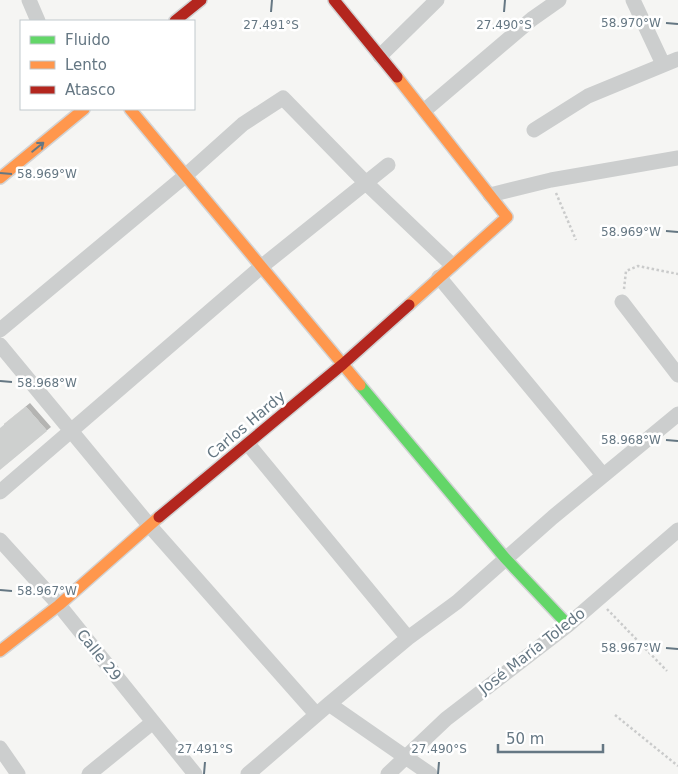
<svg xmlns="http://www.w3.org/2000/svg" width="678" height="774" font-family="'DejaVu Sans',sans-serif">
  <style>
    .building { fill: #ced0cf; filter: url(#shadow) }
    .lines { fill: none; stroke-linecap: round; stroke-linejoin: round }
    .fast-casing { stroke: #d2d3d4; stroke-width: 14 }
    .slow-casing { stroke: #d2d3d4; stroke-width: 14 }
    .jam-casing { stroke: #d2d3d4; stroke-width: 14 }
    .path { stroke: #cacbcb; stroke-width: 2.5; stroke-dasharray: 2.5 2.5; stroke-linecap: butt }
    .street { stroke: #cccece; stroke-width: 15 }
    .fast { stroke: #63d668; stroke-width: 11 }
    .slow { stroke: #ff974d; stroke-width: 11 }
    .jam { stroke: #b3261e; stroke-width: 11 }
    .oneway { stroke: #657783 }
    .ticks { fill: none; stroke: #657783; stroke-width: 2 }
    .labels { text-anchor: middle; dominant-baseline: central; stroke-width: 5; stroke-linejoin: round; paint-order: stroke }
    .street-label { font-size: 15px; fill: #657783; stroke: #fff }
    .ticks-label { font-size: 12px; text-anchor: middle; fill: #657783; stroke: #fff; stroke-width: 5; stroke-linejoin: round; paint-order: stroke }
  </style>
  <defs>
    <filter id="shadow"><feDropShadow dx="4" dy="-4" stdDeviation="0" flood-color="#0004"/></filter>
  </defs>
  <rect width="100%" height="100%" fill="#f5f5f3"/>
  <path class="building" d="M 26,407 L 47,431 L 0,470 L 0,428 Z"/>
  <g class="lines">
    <g class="fast-casing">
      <path id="fast" d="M 360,385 L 505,558 L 568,625"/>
    </g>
    <g class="slow-casing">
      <path id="slow" d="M 397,77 L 507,217 L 409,305
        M 130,109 L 360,385
        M 0,178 L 84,109
        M 0,651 L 59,605 L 159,517"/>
    </g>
    <g class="jam-casing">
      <path id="jam" d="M 334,0 L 397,77
        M 175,21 L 201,0
        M 159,517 L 343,364 L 409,305"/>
    </g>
    <path class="path" d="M 556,193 L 576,240
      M 624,289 L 626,271 L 638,266 L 678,274
      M 607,609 L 667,671
      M 615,715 L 678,766"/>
    <path class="street" d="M 29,0 L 38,21
      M 633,0 L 663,64
      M 380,56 L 437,0
      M 425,110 L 532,19 L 559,0
      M 534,130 L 588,96 L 678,59
      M 490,195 L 551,180 L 678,158
      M 439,277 L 603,475
      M 622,302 L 678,375
      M 0,330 L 185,176 L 243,124 L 283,98 L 365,182 L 452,265
      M 0,345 L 149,525 L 316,714
      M 248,444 L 408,638
      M 0,492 L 261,267 L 388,165
      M 0,540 L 59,605 L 195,774
      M 329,704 L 430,774
      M 0,748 L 18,774
      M 89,774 L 153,722
      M 248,774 L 329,704 L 408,638 L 457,602 L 553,517 L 678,414
      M 388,774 L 446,719 L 568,625 L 678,530"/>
    <use href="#fast" class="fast"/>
    <use href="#slow" class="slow"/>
    <use href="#jam" class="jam"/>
  </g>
  <defs><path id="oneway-shaft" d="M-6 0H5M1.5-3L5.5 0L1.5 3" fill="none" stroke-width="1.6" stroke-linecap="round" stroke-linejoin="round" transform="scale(1.25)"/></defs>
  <use class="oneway" href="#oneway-shaft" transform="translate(38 147) rotate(-39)"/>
  <path class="ticks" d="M 271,12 L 272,0M 504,12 L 505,0M 666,23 L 678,24M 0,173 L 12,174M 666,231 L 678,232M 0,381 L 12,382M 666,440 L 678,441M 0,590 L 12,591M 666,648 L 678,649M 204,774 L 205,762M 438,774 L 439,762"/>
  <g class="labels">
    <g class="street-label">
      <text transform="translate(246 425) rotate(-40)">Carlos Hardy</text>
      <text transform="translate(532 651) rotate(-38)">José María Toledo</text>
      <text transform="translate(99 655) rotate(51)">Calle 29</text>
    </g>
  </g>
  <g class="ticks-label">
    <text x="631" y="27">58.970°W</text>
    <text x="271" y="29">27.491°S</text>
    <text x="504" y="29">27.490°S</text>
    <text x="47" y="178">58.969°W</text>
    <text x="631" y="236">58.969°W</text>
    <text x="47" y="387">58.968°W</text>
    <text x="631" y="444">58.968°W</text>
    <text x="47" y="595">58.967°W</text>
    <text x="631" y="652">58.967°W</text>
    <text x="205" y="753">27.491°S</text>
    <text x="439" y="753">27.490°S</text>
  </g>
  <rect x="20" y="20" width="175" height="90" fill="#ffffff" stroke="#c1c9cd"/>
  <rect x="30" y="36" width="25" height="8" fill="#63d668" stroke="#c1c9cd"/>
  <text x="65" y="45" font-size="15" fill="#657783">Fluido</text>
  <rect x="30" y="61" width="25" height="8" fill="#ff974d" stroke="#c1c9cd"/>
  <text x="65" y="70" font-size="15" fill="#657783">Lento</text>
  <rect x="30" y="86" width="25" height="8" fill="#b3261e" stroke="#c1c9cd"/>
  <text x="65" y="95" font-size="15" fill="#657783">Atasco</text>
  <path d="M498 744v8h105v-8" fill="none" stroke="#657783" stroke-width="2.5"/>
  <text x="506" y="744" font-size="15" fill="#657783" stroke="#ffffff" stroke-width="4" paint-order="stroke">50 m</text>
</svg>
